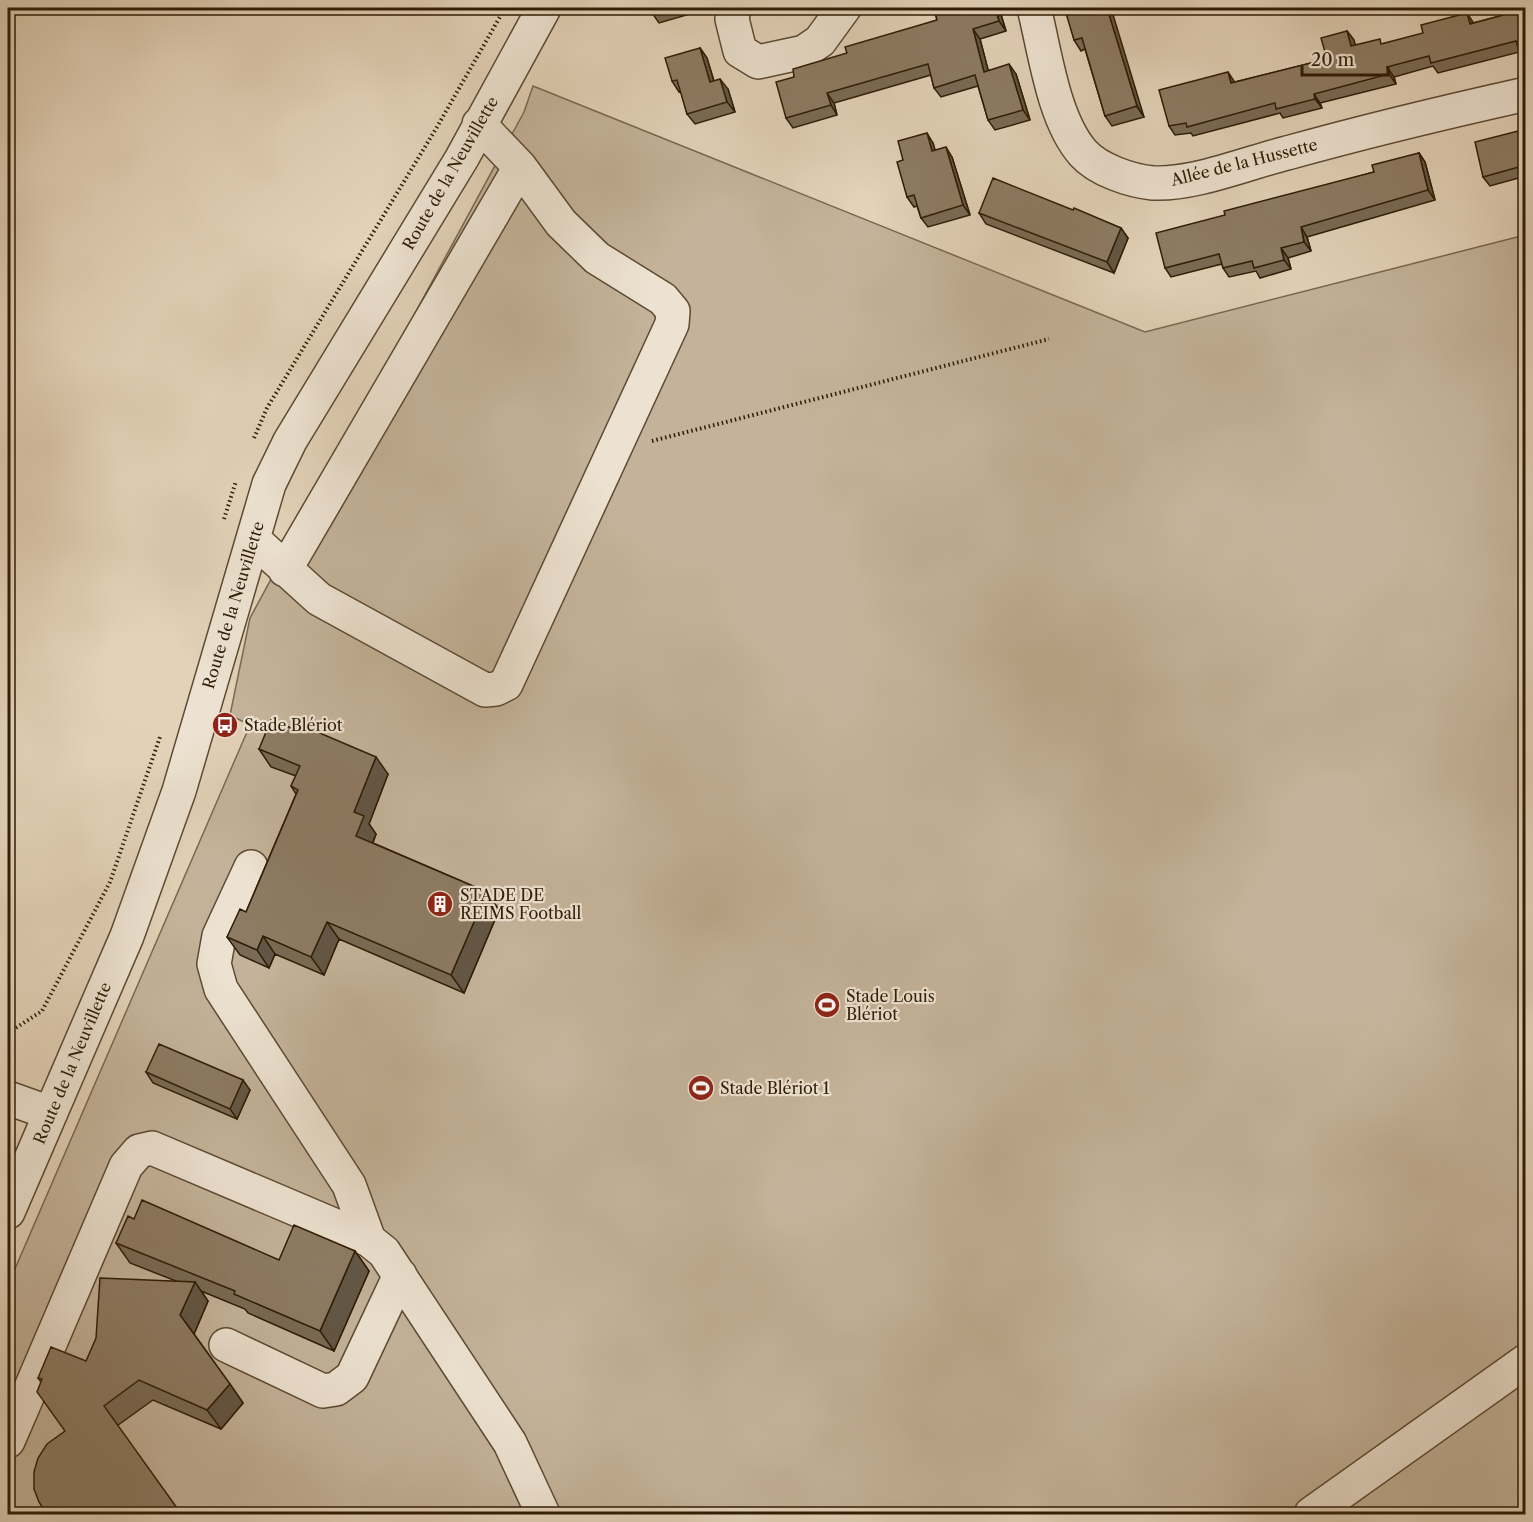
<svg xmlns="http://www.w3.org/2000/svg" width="1533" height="1522" font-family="'Libre Caslon Text',serif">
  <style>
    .green { fill: #c4b39a; stroke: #7a6850; stroke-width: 1.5 }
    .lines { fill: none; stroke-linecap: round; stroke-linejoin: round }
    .minor-casing { stroke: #5c4a32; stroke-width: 36 }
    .path { stroke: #2f1d06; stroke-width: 4; stroke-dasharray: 1.5 3; stroke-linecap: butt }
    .minor { stroke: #ede2d1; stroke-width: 33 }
    .wall { fill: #796a55; stroke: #2f1d06; stroke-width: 1.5 }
    .shaded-wall { fill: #635645; stroke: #2f1d06; stroke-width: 1.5 }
    .building { fill: #8d7b63; stroke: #2f1d06; stroke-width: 1.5 }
    .labels { text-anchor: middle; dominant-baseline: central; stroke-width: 4.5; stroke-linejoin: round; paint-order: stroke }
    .street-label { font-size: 16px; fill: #2f1d06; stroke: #ede2d1 }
    .poi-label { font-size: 16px; fill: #2f1d06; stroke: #ede2d1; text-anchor: start }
  </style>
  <rect width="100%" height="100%" fill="#e3d2b8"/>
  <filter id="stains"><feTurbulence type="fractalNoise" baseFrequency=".00333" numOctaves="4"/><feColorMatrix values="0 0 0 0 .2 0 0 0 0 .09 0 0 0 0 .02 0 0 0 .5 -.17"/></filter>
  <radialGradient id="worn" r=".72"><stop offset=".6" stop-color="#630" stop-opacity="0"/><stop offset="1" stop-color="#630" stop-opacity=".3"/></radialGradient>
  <path class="green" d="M 533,86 L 1145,332 L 1525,235 L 1525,1514 L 8,1514 L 8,1285 L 250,725 L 230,715 L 250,618 L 524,112 Z"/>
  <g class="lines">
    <g class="minor-casing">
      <path id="minor" d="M 734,8 L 732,19 L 740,51 L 758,62 L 804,52 L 820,41 L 844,8
        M 1034,8 C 1045,51 1053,119 1083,153 C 1098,170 1131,181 1153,183 C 1194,185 1247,163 1287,153 C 1366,131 1445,112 1526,94
        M 253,539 L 319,599 L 485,690 L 496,689 L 506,684 L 672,324 L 673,311 L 663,299 L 597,258 L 561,223 L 520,167 L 479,124
        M 285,570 L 520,167
        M 251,867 L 219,936 L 214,964 L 221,989 L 349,1185 L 369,1240
        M 8,1098 L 50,1113
        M 8,1212 L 127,936 L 179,791 L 269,484 L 290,441 L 462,158 L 544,8
        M 226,1345 L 323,1391 L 336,1389 L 352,1377 L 400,1275
        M 8,1405 L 21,1411 L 8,1441
        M 21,1411 L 126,1166 L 139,1151 L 152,1148 L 369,1240 L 384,1252 L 510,1443 L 543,1514
        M 1311,1514 L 1526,1361"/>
    </g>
    <path class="path" d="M 254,438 L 267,408 L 437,127 L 505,8
      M 652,441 L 1049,339
      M 224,519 L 236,481
      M 8,1038 L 11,1031 L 42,1011 L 110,882 L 160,737"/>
    <use href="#minor" class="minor"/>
  </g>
  <path class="wall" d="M 650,8 L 696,8 L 697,12 L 659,23 L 652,13 Z
    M 934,8 L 999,8 L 1006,31 L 980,39 L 988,70 L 1016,74 L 1030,120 L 995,130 L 988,120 L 978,86 L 941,97 L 934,88 L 931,75 L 834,103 L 837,115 L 793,128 L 786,118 L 794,77 L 847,53 L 937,20 Z
    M 1069,8 L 1144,117 L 1112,126 L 1105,116 L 1085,49 L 1081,51 L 1074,40 Z
    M 1526,9 L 1526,61 L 1519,52 L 1438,73 L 1433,66 L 1394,77 L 1396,84 L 1320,103 L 1322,108 L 1283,118 L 1280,113 L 1193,136 L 1191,133 L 1175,135 L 1169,126 L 1235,82 L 1327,59 L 1347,31 L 1354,40 L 1355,45 L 1383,44 L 1473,23 Z
    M 700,48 L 707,58 L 714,81 L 728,89 L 735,112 L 695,124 L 687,114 L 681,91 L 679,92 L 672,81 Z
    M 1526,129 L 1526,176 L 1490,186 L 1483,177 Z
    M 933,143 L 935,150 L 952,157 L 970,215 L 928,227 L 921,218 L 917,206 L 914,207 L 907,197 L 903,160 Z
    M 1419,153 L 1425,162 L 1435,200 L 1307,237 L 1311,251 L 1288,258 L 1291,269 L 1260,278 L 1256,271 L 1229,277 L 1223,268 L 1222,264 L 1171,277 L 1165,268 L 1225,215 L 1374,172 Z
    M 1073,210 L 1121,228 L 1128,238 L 1114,273 L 986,224 L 979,213 Z
    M 259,749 L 388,774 L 369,824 L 376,834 L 373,843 L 487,892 L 499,910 L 464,993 L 339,939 L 324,975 L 275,954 L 269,968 L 240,955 L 227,937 L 246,912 L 296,794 L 291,786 L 296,776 L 271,767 Z
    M 146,1072 L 250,1090 L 237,1119 L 153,1083 Z
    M 134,1219 L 279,1260 L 355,1251 L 369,1271 L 334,1351 L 248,1313 L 245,1309 L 201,1291 L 208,1301 L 194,1334 L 243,1403 L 221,1429 L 153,1400 L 118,1425 L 65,1431 L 41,1382 L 38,1378 L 86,1361 L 176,1281 L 130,1263 L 116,1243 Z"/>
  <path class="shaded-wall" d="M 995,8 L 999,8 L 1006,31 L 999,21 Z
    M 1107,8 L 1111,8 L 1144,117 L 1137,106 Z
    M 1467,13 L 1473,22 L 1470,24 Z
    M 973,29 L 980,39 L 991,81 L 984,72 Z
    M 1347,31 L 1354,40 L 1358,56 L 1351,46 Z
    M 700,48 L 707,58 L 717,92 L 710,82 Z
    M 1009,64 L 1016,74 L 1030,120 L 1023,110 Z
    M 1387,67 L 1394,77 L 1396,84 L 1389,74 Z
    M 1228,72 L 1234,81 L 1237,92 L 1231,83 Z
    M 720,79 L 728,89 L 735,112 L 727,102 Z
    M 827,93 L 834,103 L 837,115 L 831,105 Z
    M 1314,94 L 1320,103 L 1322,108 L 1315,99 Z
    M 927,133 L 933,143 L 938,161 L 932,151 Z
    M 946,147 L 952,157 L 970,215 L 963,205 Z
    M 1419,153 L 1425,162 L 1435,200 L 1428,190 Z
    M 1301,227 L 1307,237 L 1311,251 L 1304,242 Z
    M 1121,228 L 1128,238 L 1114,273 L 1107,262 Z
    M 1281,248 L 1288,258 L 1291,269 L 1284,260 Z
    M 376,757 L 388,774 L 369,824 L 376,834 L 368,853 L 356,836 L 354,812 Z
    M 487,892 L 499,910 L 464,993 L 451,975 Z
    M 327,922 L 339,939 L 324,975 L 311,957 Z
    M 263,936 L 275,954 L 269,968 L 257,950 Z
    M 243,1080 L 250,1090 L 237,1119 L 230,1109 Z
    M 355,1251 L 369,1271 L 334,1351 L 320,1331 Z
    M 195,1282 L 208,1301 L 194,1334 L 180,1315 Z
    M 230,1384 L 243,1403 L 221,1429 L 207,1410 Z"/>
  <path class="building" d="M 650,8 L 670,8 L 652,13 Z
    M 934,8 L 995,8 L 999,21 L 973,29 L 984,72 L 1009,64 L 1023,110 L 988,120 L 975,75 L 934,88 L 928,64 L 827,93 L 831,105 L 786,118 L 776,82 L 794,77 L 793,69 L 847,53 L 845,47 L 937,20 Z
    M 1069,8 L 1107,8 L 1137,106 L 1105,116 L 1082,38 L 1074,40 L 1066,13 L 1070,12 Z
    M 1526,9 L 1526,50 L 1519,51 L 1516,41 L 1431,63 L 1429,56 L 1387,67 L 1389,74 L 1314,94 L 1315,99 L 1276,109 L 1275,103 L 1187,127 L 1186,123 L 1169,126 L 1159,90 L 1228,72 L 1231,83 L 1327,59 L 1321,38 L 1347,31 L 1351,46 L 1380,39 L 1381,44 L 1423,33 L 1421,25 L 1467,13 L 1470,24 Z
    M 700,48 L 710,82 L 720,79 L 727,102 L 687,114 L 677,80 L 672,81 L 665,58 Z
    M 1526,129 L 1526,165 L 1483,177 L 1475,142 Z
    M 927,133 L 932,151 L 946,147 L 963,205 L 921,218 L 914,195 L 907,197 L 897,162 L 903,160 L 898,141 Z
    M 1419,153 L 1428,190 L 1301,227 L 1304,242 L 1281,248 L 1284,260 L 1254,268 L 1252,261 L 1223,268 L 1219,254 L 1165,268 L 1156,233 L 1225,215 L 1224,211 L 1374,172 L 1372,165 Z
    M 993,178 L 1073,210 L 1074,208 L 1121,228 L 1107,262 L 979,213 Z
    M 271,720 L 299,731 L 301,725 L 376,757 L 354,812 L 364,816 L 356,836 L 487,892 L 451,975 L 327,922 L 311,957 L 263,936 L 257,950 L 227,937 L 240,909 L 246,912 L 298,790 L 291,786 L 300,766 L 259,749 Z
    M 159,1044 L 243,1080 L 230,1109 L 146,1072 Z
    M 142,1200 L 279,1260 L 294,1225 L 355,1251 L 320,1331 L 234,1294 L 235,1291 L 116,1243 L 128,1216 L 134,1219 Z
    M 100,1278 L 195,1282 L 180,1315 L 230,1384 L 207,1410 L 139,1380 L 104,1406 L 182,1515 L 47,1515 L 39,1502 L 34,1489 L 34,1472 L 38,1458 L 47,1444 L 65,1431 L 37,1392 L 42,1379 L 38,1378 L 51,1347 L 86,1361 L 96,1338 Z"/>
  <defs>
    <g id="bus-disc" transform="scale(1.35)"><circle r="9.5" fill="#8f2418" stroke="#ede2d1"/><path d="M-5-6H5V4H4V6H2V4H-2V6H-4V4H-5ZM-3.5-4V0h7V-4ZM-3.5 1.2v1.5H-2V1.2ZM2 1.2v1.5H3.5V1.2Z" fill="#fff"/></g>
    <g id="building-disc" transform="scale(1.35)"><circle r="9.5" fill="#8f2418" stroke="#ede2d1"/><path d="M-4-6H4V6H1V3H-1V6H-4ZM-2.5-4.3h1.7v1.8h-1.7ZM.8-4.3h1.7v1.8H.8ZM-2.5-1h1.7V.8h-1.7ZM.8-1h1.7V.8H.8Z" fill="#fff"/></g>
    <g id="stadium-disc" transform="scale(1.35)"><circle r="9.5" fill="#8f2418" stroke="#ede2d1"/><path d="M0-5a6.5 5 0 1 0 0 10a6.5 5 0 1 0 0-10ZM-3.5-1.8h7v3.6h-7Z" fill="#fff"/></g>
  </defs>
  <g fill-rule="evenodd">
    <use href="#bus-disc" x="225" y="725"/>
    <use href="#building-disc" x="440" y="904"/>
    <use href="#stadium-disc" x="827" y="1005"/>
    <use href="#stadium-disc" x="701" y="1088"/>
  </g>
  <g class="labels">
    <g class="street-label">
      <text transform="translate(1244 162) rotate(-14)">Allée de la Hussette</text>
      <text transform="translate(450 173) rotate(-60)">Route de la Neuvillette</text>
      <text transform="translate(233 605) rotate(-73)">Route de la Neuvillette</text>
      <text transform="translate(72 1063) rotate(-67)">Route de la Neuvillette</text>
    </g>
    <g class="poi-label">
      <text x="244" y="725">Stade Blériot</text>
      <text x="460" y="895">STADE DE<tspan x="460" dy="18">REIMS Football</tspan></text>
      <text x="846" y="996">Stade Louis<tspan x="846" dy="18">Blériot</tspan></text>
      <text x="720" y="1088">Stade Blériot 1</text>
    </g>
  </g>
  <rect width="1533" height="1522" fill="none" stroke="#e3d2b8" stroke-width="30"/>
  <rect x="9" y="9" width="1515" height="1504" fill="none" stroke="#2f1d06" stroke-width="3"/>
  <rect x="15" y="15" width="1503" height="1492" fill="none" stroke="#2f1d06" stroke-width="1.5"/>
  <path d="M1302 66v9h86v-9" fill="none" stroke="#2f1d06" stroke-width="3"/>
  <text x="1311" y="66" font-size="18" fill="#2f1d06" stroke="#ede2d1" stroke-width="4.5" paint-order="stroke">20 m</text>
  <rect width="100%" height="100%" filter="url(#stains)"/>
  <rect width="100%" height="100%" fill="url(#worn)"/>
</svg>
